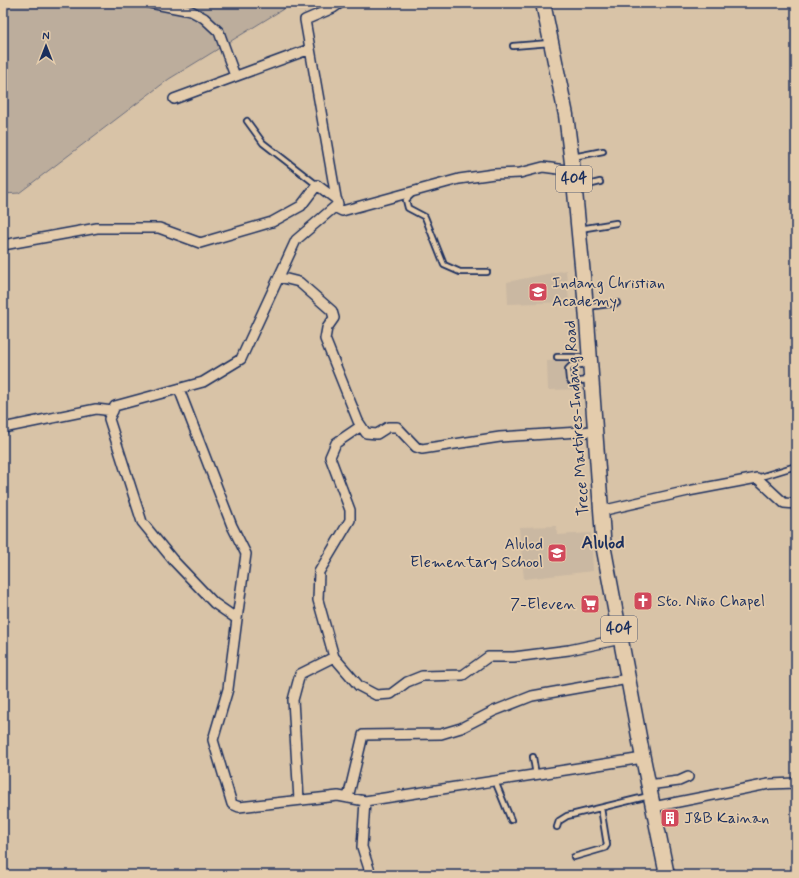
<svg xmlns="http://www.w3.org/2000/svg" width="799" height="878" font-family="Mynerve,sans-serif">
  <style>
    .built { fill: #cab8a2 }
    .green { fill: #bcad9c; stroke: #6c6e7d }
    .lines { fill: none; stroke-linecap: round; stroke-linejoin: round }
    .service-casing { stroke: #1b2f5e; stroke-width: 8 }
    .minor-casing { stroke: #1b2f5e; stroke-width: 12 }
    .primary-casing { stroke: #1b2f5e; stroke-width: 17 }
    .service { stroke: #e4ccac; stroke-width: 4.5 }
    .minor { stroke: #e4ccac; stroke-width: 9 }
    .primary { stroke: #e4ccac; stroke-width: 14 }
    .labels { text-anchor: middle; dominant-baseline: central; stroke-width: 3.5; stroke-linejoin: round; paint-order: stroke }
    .shield { fill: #e4ccac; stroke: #575e75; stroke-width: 1 }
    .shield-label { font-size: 15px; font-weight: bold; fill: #1b2f5e }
    .poi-label { font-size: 16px; fill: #1b2f5e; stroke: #e4ccac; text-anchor: start }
    .street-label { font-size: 16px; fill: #1b2f5e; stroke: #e4ccac }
    .quarter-label { font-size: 18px; font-weight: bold; fill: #1b2f5e; stroke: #e4ccac }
  </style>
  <rect width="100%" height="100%" fill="#d8c3a7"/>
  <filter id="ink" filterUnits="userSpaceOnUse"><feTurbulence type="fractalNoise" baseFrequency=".025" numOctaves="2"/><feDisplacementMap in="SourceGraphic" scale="8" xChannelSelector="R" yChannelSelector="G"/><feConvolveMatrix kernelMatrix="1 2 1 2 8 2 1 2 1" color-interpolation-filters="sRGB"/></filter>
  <g filter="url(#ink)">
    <path class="built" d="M 566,270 L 569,302 L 508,304 L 507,282 Z
      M 582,359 L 584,389 L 548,390 L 547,361 Z
      M 556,526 L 557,535 L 591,533 L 593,571 L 524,579 L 519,527 Z"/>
    <path class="green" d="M 3,3 L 293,3 L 169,79 L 19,193 L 3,194 Z"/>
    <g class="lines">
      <g class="service-casing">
        <path id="service" d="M 513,46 L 550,43
          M 247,121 L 263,143 L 317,185
          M 573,157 L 603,151
          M 576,188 L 600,182
          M 413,193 L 406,200 L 408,208 L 425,217 L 444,265 L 460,272 L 487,272
          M 580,229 L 616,223
          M 587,307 L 617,303
          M 557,357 L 588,357
          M 588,364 L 571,366 L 568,369 L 569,379 L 571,382 L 589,380
          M 757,478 L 796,466
          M 533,757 L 536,775
          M 495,781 L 511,820
          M 557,827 L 559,821 L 567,816 L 649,796
          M 574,857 L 605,848 L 607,845 L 601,808"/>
      </g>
      <g class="minor-casing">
        <path id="minor" d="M 150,3 L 191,11 L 204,18 L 219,32 L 235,76
          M 340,3 L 333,8 L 305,20 L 338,209 L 342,211 L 459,179 L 494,174 L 520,173 L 543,167 L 573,171
          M 174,99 L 310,49
          M 338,204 L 296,240 L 241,359 L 203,382 L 115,406 L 109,419 L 142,522 L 173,560 L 214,603 L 237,619 L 228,689 L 213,740 L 232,804 L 239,807 L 338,796 L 365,801 L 643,758
          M 3,245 L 97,228 L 159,228 L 200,243 L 272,222 L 301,206 L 317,185 L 337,200
          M 279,277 L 299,282 L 332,311 L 334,318 L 327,328 L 325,339 L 358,421 L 366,433 L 377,434 L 388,427 L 397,427 L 416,447 L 422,449 L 500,437 L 595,431
          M 179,389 L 232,526 L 246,554 L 237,619
          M 361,426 L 336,443 L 330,457 L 350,510 L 350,520 L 319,572 L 318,600 L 334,657 L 359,686 L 376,695 L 391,694 L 407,682 L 422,676 L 463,675 L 488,657 L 514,657 L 569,650 L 621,639
          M 3,428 L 96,409 L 113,411
          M 601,511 L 688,491 L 757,478 L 784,503 L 796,504
          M 648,785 L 679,781 L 688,777
          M 348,798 L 363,735 L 441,734 L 461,728 L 494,711 L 532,696 L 628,679
          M 299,800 L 293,700 L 300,674 L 334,657
          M 365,801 L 362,847 L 371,875
          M 653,807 L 769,784 L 796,783"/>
      </g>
      <g class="primary-casing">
        <path id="primary" d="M 543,3 L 566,115 L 573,171 L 586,307 L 604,550 L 643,758 L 667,875"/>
      </g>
      <use href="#service" class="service"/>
      <use href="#minor" class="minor"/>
      <use href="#primary" class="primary"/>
    </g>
  </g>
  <defs>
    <g id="school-square" transform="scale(1)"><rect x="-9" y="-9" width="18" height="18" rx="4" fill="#d1495b" stroke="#e4ccac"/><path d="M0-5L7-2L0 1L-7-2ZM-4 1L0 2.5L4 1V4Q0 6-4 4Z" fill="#fff"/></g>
    <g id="church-square" transform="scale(1)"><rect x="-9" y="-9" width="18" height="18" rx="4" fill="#d1495b" stroke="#e4ccac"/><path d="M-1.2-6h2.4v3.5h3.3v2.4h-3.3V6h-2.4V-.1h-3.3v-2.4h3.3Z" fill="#fff"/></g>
    <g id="supermarket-square" transform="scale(1)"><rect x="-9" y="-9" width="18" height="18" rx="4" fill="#d1495b" stroke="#e4ccac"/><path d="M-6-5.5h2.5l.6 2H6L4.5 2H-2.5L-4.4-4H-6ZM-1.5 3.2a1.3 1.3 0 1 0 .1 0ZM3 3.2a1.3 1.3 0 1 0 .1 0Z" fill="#fff"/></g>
    <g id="building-square" transform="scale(1)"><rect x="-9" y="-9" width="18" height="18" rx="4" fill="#d1495b" stroke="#e4ccac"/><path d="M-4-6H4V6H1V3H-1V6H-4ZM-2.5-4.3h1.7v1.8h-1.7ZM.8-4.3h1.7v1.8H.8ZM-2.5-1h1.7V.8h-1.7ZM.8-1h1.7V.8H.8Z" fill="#fff"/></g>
  </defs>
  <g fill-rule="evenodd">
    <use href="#school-square" x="538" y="292"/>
    <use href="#school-square" x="557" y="553"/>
    <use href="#church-square" x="643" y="601"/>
    <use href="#supermarket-square" x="590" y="604"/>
    <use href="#building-square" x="670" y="818"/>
  </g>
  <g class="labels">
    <g class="shield">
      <rect x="556" y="166" width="36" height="26" rx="3"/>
      <rect x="601" y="616" width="36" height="26" rx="3"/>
    </g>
    <g class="shield-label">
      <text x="574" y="179">404</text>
      <text x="619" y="629">404</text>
    </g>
    <g class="poi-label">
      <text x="552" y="283">Indang Christian<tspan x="552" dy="18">Academy</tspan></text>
      <text x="543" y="544" text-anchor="end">Alulod<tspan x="543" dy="18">Elementary School</tspan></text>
      <text x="657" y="601">Sto. Niño Chapel</text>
      <text x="576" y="604" text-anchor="end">7-Eleven</text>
      <text x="684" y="818">J&amp;B Kainan</text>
    </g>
    <g class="street-label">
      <text transform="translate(577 418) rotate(-94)">Trece Martires-Indang Road</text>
    </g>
    <g class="quarter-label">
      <text x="603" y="543">Alulod</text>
    </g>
  </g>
  <rect width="799" height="878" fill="none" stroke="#e4ccac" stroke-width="16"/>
  <rect x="8" y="8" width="783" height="862" fill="none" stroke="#1b2f5e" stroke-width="1.5" filter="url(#ink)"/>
  <g transform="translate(46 46)" stroke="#e4ccac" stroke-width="3" paint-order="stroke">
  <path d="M0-3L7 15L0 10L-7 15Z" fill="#1b2f5e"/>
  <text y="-6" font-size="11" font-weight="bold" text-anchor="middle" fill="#1b2f5e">N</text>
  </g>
</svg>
